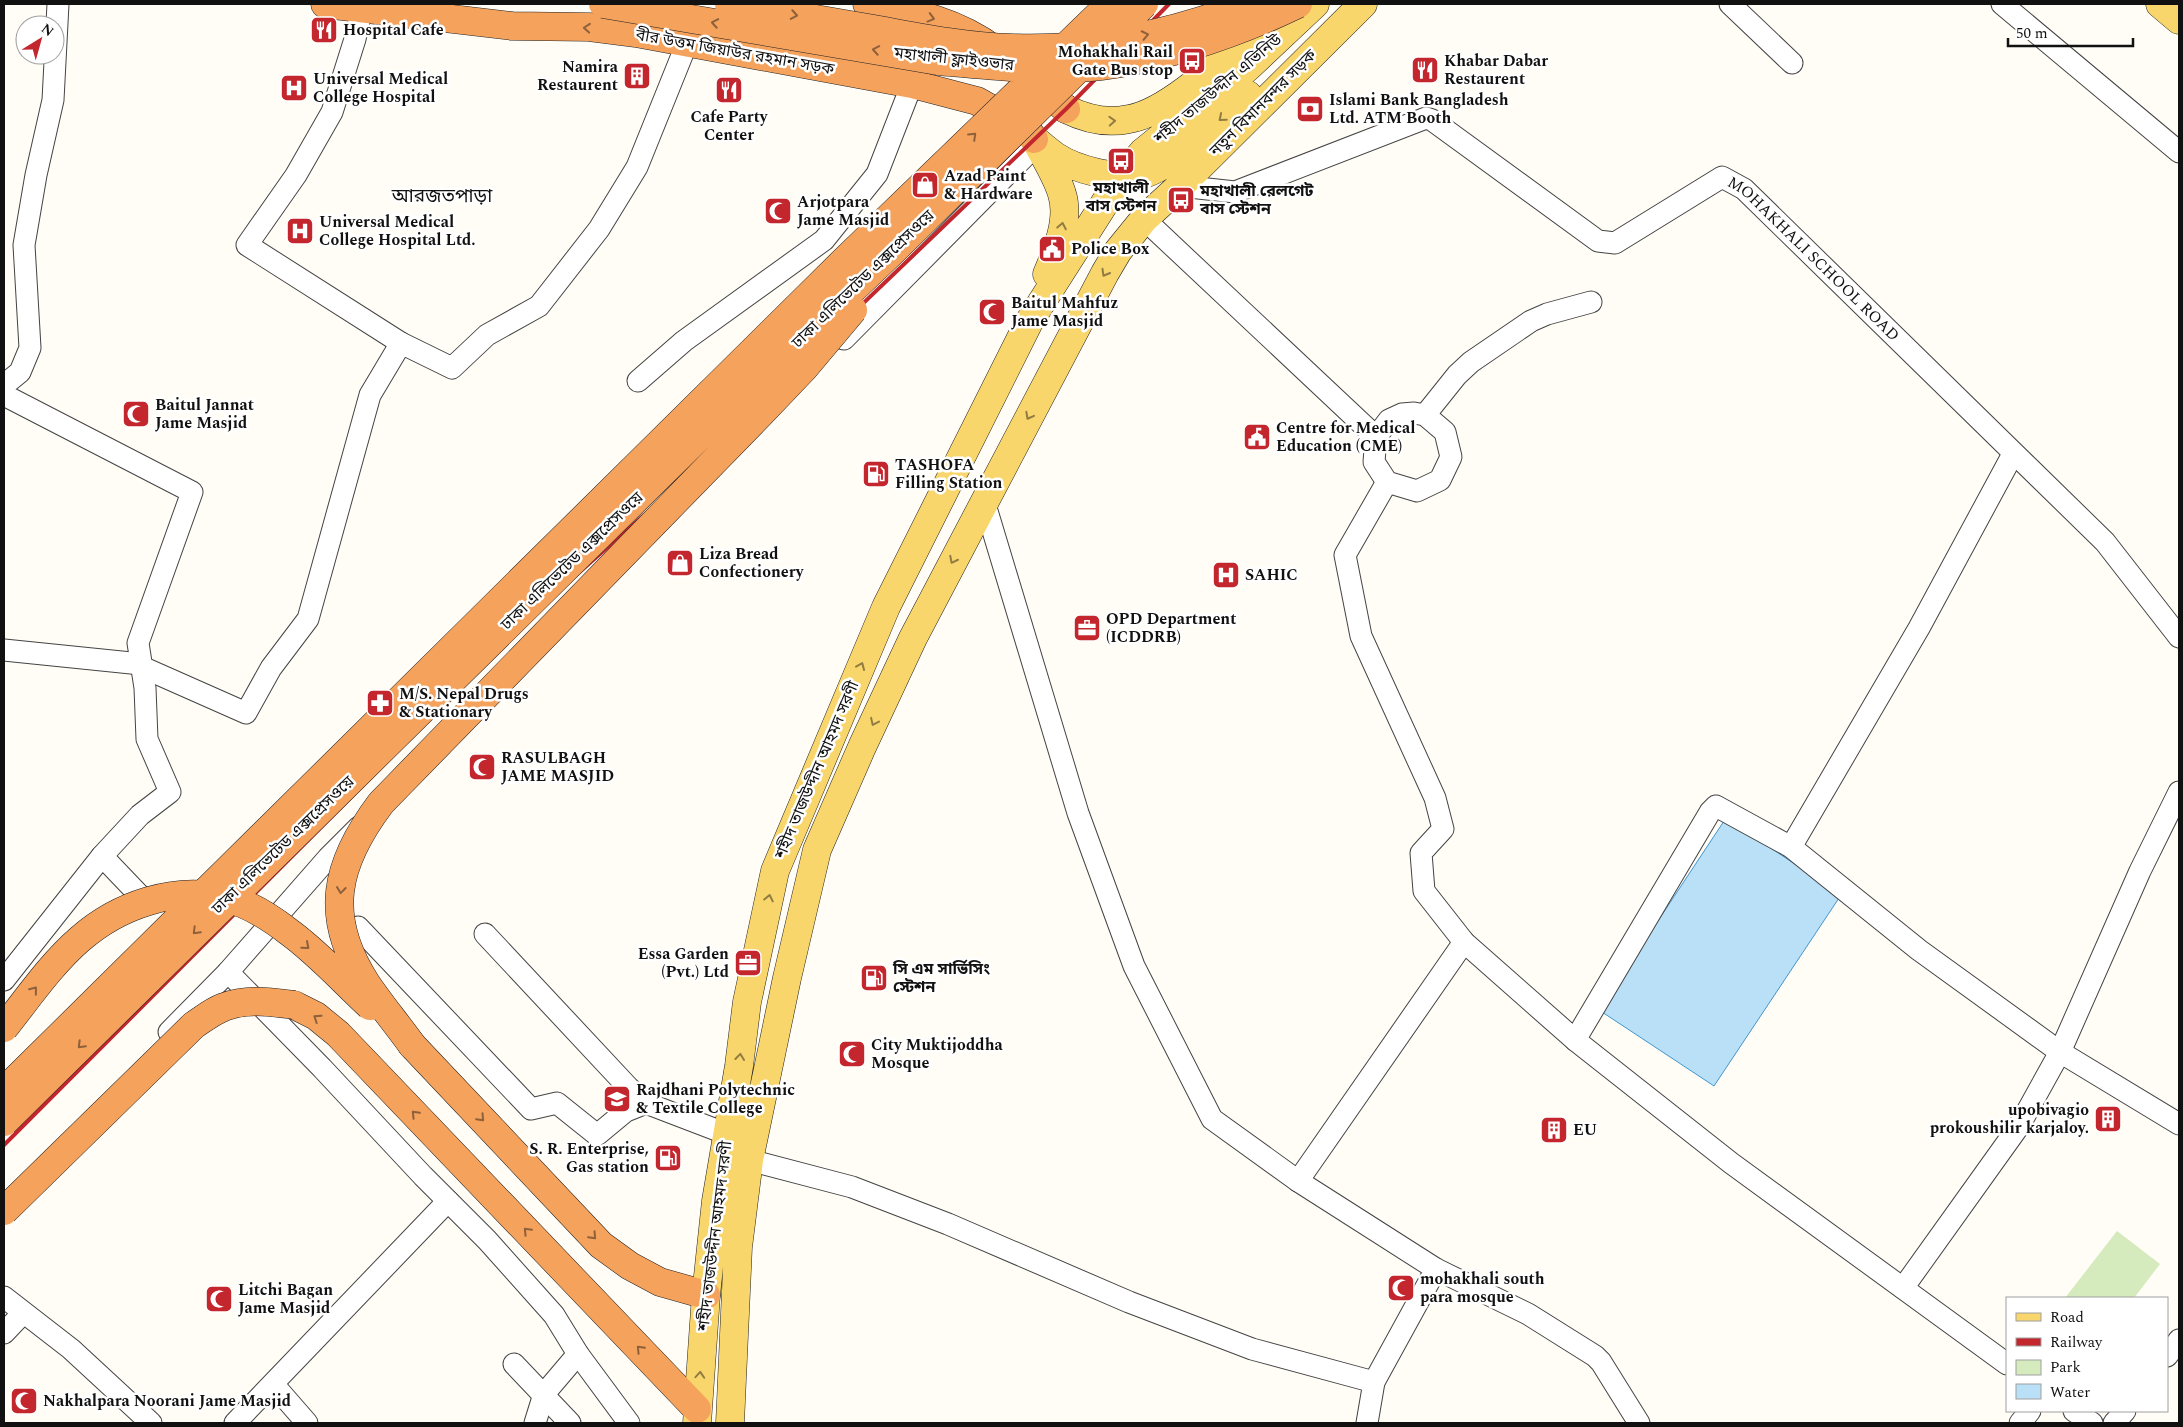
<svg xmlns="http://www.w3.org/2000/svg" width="2183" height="1427" font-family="Spectral,'Noto Sans Bengali',serif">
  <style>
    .green { fill: #d5ebbd }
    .water { fill: #b9e0f7; stroke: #3f96cf }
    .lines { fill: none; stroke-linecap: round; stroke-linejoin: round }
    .minor-casing { stroke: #444; stroke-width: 23 }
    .major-casing { stroke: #222; stroke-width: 29 }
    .highway-casing { stroke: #222; stroke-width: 29 }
    .minor { stroke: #fff; stroke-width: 21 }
    .major { stroke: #f9d66b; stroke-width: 28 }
    .highway { stroke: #f5a25d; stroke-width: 28 }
    .tram { stroke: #c4262e; stroke-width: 1 }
    .rail { stroke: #c4262e; stroke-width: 4 }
    .highway-bridge-casing { stroke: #222; stroke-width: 29; stroke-linecap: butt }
    .highway-bridge { stroke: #f5a25d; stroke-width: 28 }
    .oneway { stroke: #8e613b }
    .oneway2 { stroke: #917d42 }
    .labels { text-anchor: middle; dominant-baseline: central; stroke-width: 5; stroke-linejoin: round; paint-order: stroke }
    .poi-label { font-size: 16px; font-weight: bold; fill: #111; stroke: #fff; text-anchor: start }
    .street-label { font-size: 16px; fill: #111; stroke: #fff }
    .quarter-label { font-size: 19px; fill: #111; stroke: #fff }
  </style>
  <rect width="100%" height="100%" fill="#fffdf5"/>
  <path class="green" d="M 2117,1231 L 2160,1264 L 2134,1298 L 2065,1298 Z"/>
  <path class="water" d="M 1726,818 L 1841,895 L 1714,1086 L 1599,1010 Z"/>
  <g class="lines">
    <g class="minor-casing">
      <g id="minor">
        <path d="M 1730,4 L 1792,63"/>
        <path d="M 2002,4 L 2179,152"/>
        <path d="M 362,8 L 355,39 L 332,112 L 296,175 L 247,245 L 401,343"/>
        <path id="s1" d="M 1180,186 L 1235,192 L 1426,118 L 1432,120 L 1598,241 L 1615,243 L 1722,177 L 1744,189 L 2105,542 L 2179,637"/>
        <path d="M 1144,219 L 1376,437"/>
        <path d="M 844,339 L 1037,144"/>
        <path d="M 638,381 L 684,341 L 824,240 L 877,174 L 912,84"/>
        <path d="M 4,385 L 20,372 L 30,348 L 24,245 L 36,175 L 53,100 L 58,4"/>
        <path d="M 4,395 L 192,492 L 138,643 L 145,688 L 147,739 L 170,792 L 140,815 L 102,856 L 4,980"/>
        <path d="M 1414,413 L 1425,415 L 1445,432 L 1451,457 L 1440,480 L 1417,491 L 1387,482 L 1374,462 L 1376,437 L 1389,420 L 1402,414 Z"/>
        <path d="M 1425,415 L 1457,375 L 1471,362 L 1531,321 L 1547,314 L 1591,302"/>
        <path d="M 1387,482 L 1345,555 L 1361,636 L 1435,798 L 1443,829 L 1421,853 L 1424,891 L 1464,942 L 1575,1040 L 1731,1163 L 2007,1364"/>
        <path d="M 984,501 L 1078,813 L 1134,966 L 1212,1119 L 1298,1181 L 1436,1269 L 1528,1314 L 1595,1356 L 1601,1362 L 1639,1423"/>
        <path d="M 4,650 L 141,664"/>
        <path d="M 142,667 L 246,713 L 271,668 L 308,619 L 370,395 L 401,343 L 452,368 L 487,335 L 539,306 L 599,229 L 637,167 L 687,43"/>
        <path d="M 1791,847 L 1919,628 L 2013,454"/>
        <path d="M 102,856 L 145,901"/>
        <path d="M 358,927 L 531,1109 L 557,1103 L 597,1135 L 626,1111 L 646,1103 L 727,1134"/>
        <path d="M 485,934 L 628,1087 L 646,1103"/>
        <path d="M 228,972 L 322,1068 L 423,1176 L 487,1240 L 554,1315 L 578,1354 L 629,1423"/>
        <path d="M 169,1032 L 228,972 L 328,858 L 359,827"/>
        <path d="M 1575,1040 L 1710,812 L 1716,806 L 1791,847 L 1919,950 L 2060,1052 L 2179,1124"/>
        <path d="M 749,1160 L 852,1187 L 948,1224 L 1129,1302 L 1252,1349 L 1374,1382"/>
        <path d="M 1298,1181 L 1464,942"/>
        <path d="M 1903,1288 L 2019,1126 L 2060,1052 L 2140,871 L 2179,792"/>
        <path d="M 4,1297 L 71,1349 L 151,1423"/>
        <path d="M 4,1333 L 23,1313"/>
        <path d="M 2167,1356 L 2179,1340"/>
        <path d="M 514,1364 L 570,1423"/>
        <path d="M 273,1384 L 307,1423"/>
        <path d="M 2074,1411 L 2092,1423"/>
        <path d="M 235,1423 L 448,1201"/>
        <path d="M 535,1423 L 544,1394 L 578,1354"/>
        <path d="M 1367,1423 L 1374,1382 L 1436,1269"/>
        <path d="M 2020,1423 L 2030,1411"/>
        <path d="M 2114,1423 L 2125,1411"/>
      </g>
    </g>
    <g class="major-casing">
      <path id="major" d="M 2160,4 L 2179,20
        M 1066,109 C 1086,119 1106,124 1129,119 C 1172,112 1232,50 1266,21
        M 1034,139 C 1041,145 1048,151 1055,156 C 1076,170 1119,181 1144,174 C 1174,165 1223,117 1248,95
        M 1038,145 C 1047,161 1057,177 1062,194 C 1070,219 1057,251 1047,274
        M 697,1423 L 706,1295 L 716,1201 L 739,1066 L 747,1002 L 775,871 L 886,607 L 1029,322 L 1122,176 L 1143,152 L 1247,68 L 1315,4
        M 730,1423 L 738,1247 L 749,1160 L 787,978 L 817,850 L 862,747 L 913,638 L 1105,273 L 1118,251 L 1144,219 L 1180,186 L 1363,4"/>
    </g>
    <g class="highway-casing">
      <path id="highway" d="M 325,4 L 512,26 L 589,27 L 636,33 L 912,84 L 977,101 L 1025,128 L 1034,139
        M 867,4 C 914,13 955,20 995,50
        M 1032,80 L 1066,109
        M 294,1005 L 316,1016 L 338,1034 L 697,1409
        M 412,1045 L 601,1245 L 630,1266 L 660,1282 L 706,1295"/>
    </g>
    <use href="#minor" class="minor"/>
    <use href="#major" class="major"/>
    <use href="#highway" class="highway"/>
    <path class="tram" d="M 4,1122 L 166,962 L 538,587 L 640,496 L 902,242 L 1055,99 L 1147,4"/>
    <path class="rail" d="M 4,1145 L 549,599 L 652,508 L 733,428 L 1066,109 L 1169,4"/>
    <g class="highway-bridge-casing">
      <path id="highway-bridge" d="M 603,4 L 938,61 C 984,65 1030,70 1075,68 C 1147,65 1234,35 1298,4
        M 729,4 C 781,13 833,22 885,31 C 927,39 970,47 1013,48 C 1092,51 1175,33 1249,4
        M 4,1028 C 28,998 51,964 80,939 C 119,905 174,886 225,898 C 248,903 271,918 289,932 C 318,953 344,982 370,1006
        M 412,1045 C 397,1024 380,1004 366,983 C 323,916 335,864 381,803 L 768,406 L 805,367 L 853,310
        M 4,1091 L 845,260 L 1110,4
        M 4,1122 L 723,413 L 896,248 L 1144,4
        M 4,1211 L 194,1025 C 203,1019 213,1011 224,1007 C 247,998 271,1002 294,1005"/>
    </g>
    <use href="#highway-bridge" class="highway-bridge"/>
  </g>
  <defs><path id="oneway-chevron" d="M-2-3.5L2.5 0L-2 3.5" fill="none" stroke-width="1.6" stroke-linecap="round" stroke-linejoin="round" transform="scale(1.25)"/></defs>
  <g class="oneway">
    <use href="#oneway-chevron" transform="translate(794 15) rotate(10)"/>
    <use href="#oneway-chevron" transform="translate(931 18) rotate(15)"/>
    <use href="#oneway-chevron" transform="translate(715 23) rotate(-170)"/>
    <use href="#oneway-chevron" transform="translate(587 28) rotate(-175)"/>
    <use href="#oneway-chevron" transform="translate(1145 35) rotate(-12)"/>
    <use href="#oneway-chevron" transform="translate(876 50) rotate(-170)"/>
    <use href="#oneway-chevron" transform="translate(973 136) rotate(-44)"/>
    <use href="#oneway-chevron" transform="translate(341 890) rotate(97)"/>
    <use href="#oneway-chevron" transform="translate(196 931) rotate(135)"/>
    <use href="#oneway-chevron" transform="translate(306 946) rotate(41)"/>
    <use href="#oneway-chevron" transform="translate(34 990) rotate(-51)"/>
    <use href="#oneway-chevron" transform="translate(317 1018) rotate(-146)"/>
    <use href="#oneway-chevron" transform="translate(81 1045) rotate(135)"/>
    <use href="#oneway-chevron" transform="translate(415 1114) rotate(-134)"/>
    <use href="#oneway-chevron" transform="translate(481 1118) rotate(47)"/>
    <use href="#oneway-chevron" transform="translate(527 1231) rotate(-134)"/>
    <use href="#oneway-chevron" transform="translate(593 1236) rotate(47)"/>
    <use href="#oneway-chevron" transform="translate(640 1349) rotate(-134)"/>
  </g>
  <g class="oneway2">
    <use href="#oneway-chevron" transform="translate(1222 118) rotate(140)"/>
    <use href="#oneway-chevron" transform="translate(1112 121) rotate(-3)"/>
    <use href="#oneway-chevron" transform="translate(1062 226) rotate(-79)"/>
    <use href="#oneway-chevron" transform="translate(1105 273) rotate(120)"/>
    <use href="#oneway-chevron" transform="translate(1029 416) rotate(118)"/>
    <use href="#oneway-chevron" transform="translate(953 560) rotate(117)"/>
    <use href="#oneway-chevron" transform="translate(861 666) rotate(-67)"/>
    <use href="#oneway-chevron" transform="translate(874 722) rotate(115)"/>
    <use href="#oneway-chevron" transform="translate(769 898) rotate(-78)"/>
    <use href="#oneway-chevron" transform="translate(740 1057) rotate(-83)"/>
    <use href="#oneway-chevron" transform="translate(700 1375) rotate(-86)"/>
  </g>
  <defs>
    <g id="restaurant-square" transform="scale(1.4375)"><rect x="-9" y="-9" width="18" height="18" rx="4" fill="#c4262e" stroke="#fff"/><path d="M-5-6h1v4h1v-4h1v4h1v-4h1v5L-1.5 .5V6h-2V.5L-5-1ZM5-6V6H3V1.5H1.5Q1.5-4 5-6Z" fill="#fff"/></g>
    <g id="bus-square" transform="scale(1.4375)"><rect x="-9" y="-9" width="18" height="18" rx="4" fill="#c4262e" stroke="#fff"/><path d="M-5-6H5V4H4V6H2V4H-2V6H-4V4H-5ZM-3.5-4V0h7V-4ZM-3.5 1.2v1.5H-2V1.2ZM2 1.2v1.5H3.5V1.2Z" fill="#fff"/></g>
    <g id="building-square" transform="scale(1.4375)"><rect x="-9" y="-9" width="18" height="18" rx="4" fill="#c4262e" stroke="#fff"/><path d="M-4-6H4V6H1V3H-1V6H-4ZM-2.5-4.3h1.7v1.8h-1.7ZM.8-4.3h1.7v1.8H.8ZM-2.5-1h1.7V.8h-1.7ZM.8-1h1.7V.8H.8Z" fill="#fff"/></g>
    <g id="hospital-square" transform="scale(1.4375)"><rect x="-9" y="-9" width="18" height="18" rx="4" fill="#c4262e" stroke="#fff"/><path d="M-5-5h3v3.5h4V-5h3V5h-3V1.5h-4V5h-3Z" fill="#fff"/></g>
    <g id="bank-square" transform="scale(1.4375)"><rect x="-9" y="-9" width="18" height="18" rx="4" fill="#c4262e" stroke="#fff"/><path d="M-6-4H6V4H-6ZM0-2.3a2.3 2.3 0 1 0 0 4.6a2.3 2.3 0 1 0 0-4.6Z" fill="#fff"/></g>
    <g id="shop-square" transform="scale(1.4375)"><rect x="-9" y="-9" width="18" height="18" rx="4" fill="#c4262e" stroke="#fff"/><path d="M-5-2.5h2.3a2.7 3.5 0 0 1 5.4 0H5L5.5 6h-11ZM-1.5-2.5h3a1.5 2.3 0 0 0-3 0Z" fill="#fff"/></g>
    <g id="mosque-square" transform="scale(1.4375)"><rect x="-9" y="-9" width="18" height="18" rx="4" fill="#c4262e" stroke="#fff"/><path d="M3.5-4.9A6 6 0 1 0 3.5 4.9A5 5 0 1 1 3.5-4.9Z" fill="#fff"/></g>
    <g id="civic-square" transform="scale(1.4375)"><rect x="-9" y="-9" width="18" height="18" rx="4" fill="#c4262e" stroke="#fff"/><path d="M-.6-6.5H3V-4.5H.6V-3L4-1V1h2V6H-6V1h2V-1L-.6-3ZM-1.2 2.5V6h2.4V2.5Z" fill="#fff"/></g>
    <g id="fuel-square" transform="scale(1.4375)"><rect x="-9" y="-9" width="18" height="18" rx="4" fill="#c4262e" stroke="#fff"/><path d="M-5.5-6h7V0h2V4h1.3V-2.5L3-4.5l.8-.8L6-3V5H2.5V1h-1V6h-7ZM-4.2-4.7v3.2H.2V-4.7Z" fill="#fff"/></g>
    <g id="office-square" transform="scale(1.4375)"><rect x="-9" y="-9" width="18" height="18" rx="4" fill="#c4262e" stroke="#fff"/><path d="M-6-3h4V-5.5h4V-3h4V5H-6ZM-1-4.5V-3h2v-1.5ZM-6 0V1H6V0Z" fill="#fff"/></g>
    <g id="pharmacy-square" transform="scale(1.4375)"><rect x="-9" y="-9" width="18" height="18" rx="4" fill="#c4262e" stroke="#fff"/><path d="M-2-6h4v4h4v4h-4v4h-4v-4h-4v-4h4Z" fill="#fff"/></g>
    <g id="university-square" transform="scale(1.4375)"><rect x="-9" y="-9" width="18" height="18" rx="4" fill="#c4262e" stroke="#fff"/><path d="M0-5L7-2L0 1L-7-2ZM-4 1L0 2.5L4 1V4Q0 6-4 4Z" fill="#fff"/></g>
  </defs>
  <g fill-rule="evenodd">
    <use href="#restaurant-square" x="324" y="30"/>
    <use href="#bus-square" x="1192" y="61"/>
    <use href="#restaurant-square" x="1425" y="70"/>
    <use href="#building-square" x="637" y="76"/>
    <use href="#hospital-square" x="294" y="88"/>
    <use href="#restaurant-square" x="729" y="90"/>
    <use href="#bank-square" x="1310" y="109"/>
    <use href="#bus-square" x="1121" y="161"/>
    <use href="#shop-square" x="925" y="185"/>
    <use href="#bus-square" x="1181" y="200"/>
    <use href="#mosque-square" x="778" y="211"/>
    <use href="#hospital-square" x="300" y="231"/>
    <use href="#civic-square" x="1052" y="249"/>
    <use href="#mosque-square" x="992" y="312"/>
    <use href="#mosque-square" x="136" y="414"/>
    <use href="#civic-square" x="1257" y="437"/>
    <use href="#fuel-square" x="876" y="474"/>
    <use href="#shop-square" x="680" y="563"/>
    <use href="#hospital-square" x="1226" y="575"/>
    <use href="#office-square" x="1087" y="628"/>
    <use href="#pharmacy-square" x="380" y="703"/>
    <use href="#mosque-square" x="482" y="767"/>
    <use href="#office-square" x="748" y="963"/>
    <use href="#fuel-square" x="874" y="978"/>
    <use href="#mosque-square" x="852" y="1054"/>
    <use href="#university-square" x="617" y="1099"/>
    <use href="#building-square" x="2108" y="1119"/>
    <use href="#building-square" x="1554" y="1130"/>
    <use href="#fuel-square" x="668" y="1158"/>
    <use href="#mosque-square" x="1401" y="1288"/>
    <use href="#mosque-square" x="219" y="1299"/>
    <use href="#mosque-square" x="24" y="1401"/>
  </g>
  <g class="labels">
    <g class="poi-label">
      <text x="343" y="30">Hospital Cafe</text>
      <text x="1173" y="52" text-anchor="end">Mohakhali Rail<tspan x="1173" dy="18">Gate Bus stop</tspan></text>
      <text x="1444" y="61">Khabar Dabar<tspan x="1444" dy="18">Restaurent</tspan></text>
      <text x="618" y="67" text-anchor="end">Namira<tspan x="618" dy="18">Restaurent</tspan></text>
      <text x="313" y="79">Universal Medical<tspan x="313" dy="18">College Hospital</tspan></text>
      <text x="1329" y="100">Islami Bank Bangladesh<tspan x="1329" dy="18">Ltd. ATM Booth</tspan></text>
      <text x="729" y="117" text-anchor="middle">Cafe Party<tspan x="729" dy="18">Center</tspan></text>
      <text x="944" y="176">Azad Paint<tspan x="944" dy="18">&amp; Hardware</tspan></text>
      <text x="1121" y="188" text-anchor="middle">মহাখালী<tspan x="1121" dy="18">বাস স্টেশন</tspan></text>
      <text x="1200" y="191">মহাখালী রেলগেট<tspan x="1200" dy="18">বাস স্টেশন</tspan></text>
      <text x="797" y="202">Arjotpara<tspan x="797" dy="18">Jame Masjid</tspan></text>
      <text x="319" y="222">Universal Medical<tspan x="319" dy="18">College Hospital Ltd.</tspan></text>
      <text x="1071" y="249">Police Box</text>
      <text x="1011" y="303">Baitul Mahfuz<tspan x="1011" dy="18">Jame Masjid</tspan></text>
      <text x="155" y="405">Baitul Jannat<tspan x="155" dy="18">Jame Masjid</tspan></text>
      <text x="1276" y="428">Centre for Medical<tspan x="1276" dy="18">Education (CME)</tspan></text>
      <text x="895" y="465">TASHOFA<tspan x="895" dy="18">Filling Station</tspan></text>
      <text x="699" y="554">Liza Bread<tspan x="699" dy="18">Confectionery</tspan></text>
      <text x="1245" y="575">SAHIC</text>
      <text x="1106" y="619">OPD Department<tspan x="1106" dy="18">(ICDDRB)</tspan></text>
      <text x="399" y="694">M/S. Nepal Drugs<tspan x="399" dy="18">&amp; Stationary</tspan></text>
      <text x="501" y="758">RASULBAGH<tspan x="501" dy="18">JAME MASJID</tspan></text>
      <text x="729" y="954" text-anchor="end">Essa Garden<tspan x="729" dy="18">(Pvt.) Ltd</tspan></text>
      <text x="893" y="969">সি এম সার্ভিসিং<tspan x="893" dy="18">স্টেশন</tspan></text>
      <text x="871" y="1045">City Muktijoddha<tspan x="871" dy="18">Mosque</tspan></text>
      <text x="636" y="1090">Rajdhani Polytechnic<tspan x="636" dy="18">&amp; Textile College</tspan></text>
      <text x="2089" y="1110" text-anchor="end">upobivagio<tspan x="2089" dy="18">prokoushilir karjaloy.</tspan></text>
      <text x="1573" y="1130">EU</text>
      <text x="649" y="1149" text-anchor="end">S. R. Enterprise,<tspan x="649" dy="18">Gas station</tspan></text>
      <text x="1420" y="1279">mohakhali south<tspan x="1420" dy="18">para mosque</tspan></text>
      <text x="238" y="1290">Litchi Bagan<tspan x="238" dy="18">Jame Masjid</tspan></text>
      <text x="43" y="1401">Nakhalpara Noorani Jame Masjid</text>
    </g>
    <g class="street-label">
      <text transform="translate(735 52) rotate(10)">বীর উত্তম জিয়াউর রহমান সড়ক</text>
      <text transform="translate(954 59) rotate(6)">মহাখালী ফ্লাইওভার</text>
      <text transform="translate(1218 89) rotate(-40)">শহীদ তাজউদ্দীন এভিনিউ</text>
      <text transform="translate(1263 103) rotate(-45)">নতুন বিমানবন্দর সড়ক</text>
      <text stroke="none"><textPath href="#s1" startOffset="738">MOHAKHALI SCHOOL ROAD</textPath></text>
      <text transform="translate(863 279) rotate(-44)">ঢাকা এলিভেটেড এক্সপ্রেসওয়ে</text>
      <text transform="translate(572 561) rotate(-44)">ঢাকা এলিভেটেড এক্সপ্রেসওয়ে</text>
      <text transform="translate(817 770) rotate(-67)">শহীদ তাজউদ্দীন আহমদ সরণী</text>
      <text transform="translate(283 845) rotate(-44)">ঢাকা এলিভেটেড এক্সপ্রেসওয়ে</text>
      <text transform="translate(715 1236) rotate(-83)">শহীদ তাজউদ্দীন আহমদ সরণী</text>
    </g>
    <g class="quarter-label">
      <text x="442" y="196">আরজতপাড়া</text>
    </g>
  </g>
  <rect width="2183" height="1427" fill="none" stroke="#111111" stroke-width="10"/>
  <rect x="2006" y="1297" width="162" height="115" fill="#ffffff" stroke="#a0a0a0"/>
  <rect x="2016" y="1313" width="25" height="8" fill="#f9d66b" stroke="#a0a0a0"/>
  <text x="2050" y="1322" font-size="15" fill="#111111">Road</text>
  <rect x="2016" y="1338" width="25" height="8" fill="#c4262e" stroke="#a0a0a0"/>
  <text x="2050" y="1347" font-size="15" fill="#111111">Railway</text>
  <rect x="2016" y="1360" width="25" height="15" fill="#d5ebbd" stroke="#a0a0a0"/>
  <text x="2050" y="1372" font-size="15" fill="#111111">Park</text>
  <rect x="2016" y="1384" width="25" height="15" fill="#b9e0f7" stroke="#a0a0a0"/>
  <text x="2050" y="1397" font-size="15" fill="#111111">Water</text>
  <g transform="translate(40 40) rotate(37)"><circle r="24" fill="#ffffff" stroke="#a0a0a0"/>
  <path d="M0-4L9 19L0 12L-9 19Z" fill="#c4262e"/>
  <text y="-8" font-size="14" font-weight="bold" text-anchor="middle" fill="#111111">N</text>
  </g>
  <path d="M2008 38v8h125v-8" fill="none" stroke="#111111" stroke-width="2.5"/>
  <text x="2016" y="38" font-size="15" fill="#111111" stroke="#ffffff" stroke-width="4" paint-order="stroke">50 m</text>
</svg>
